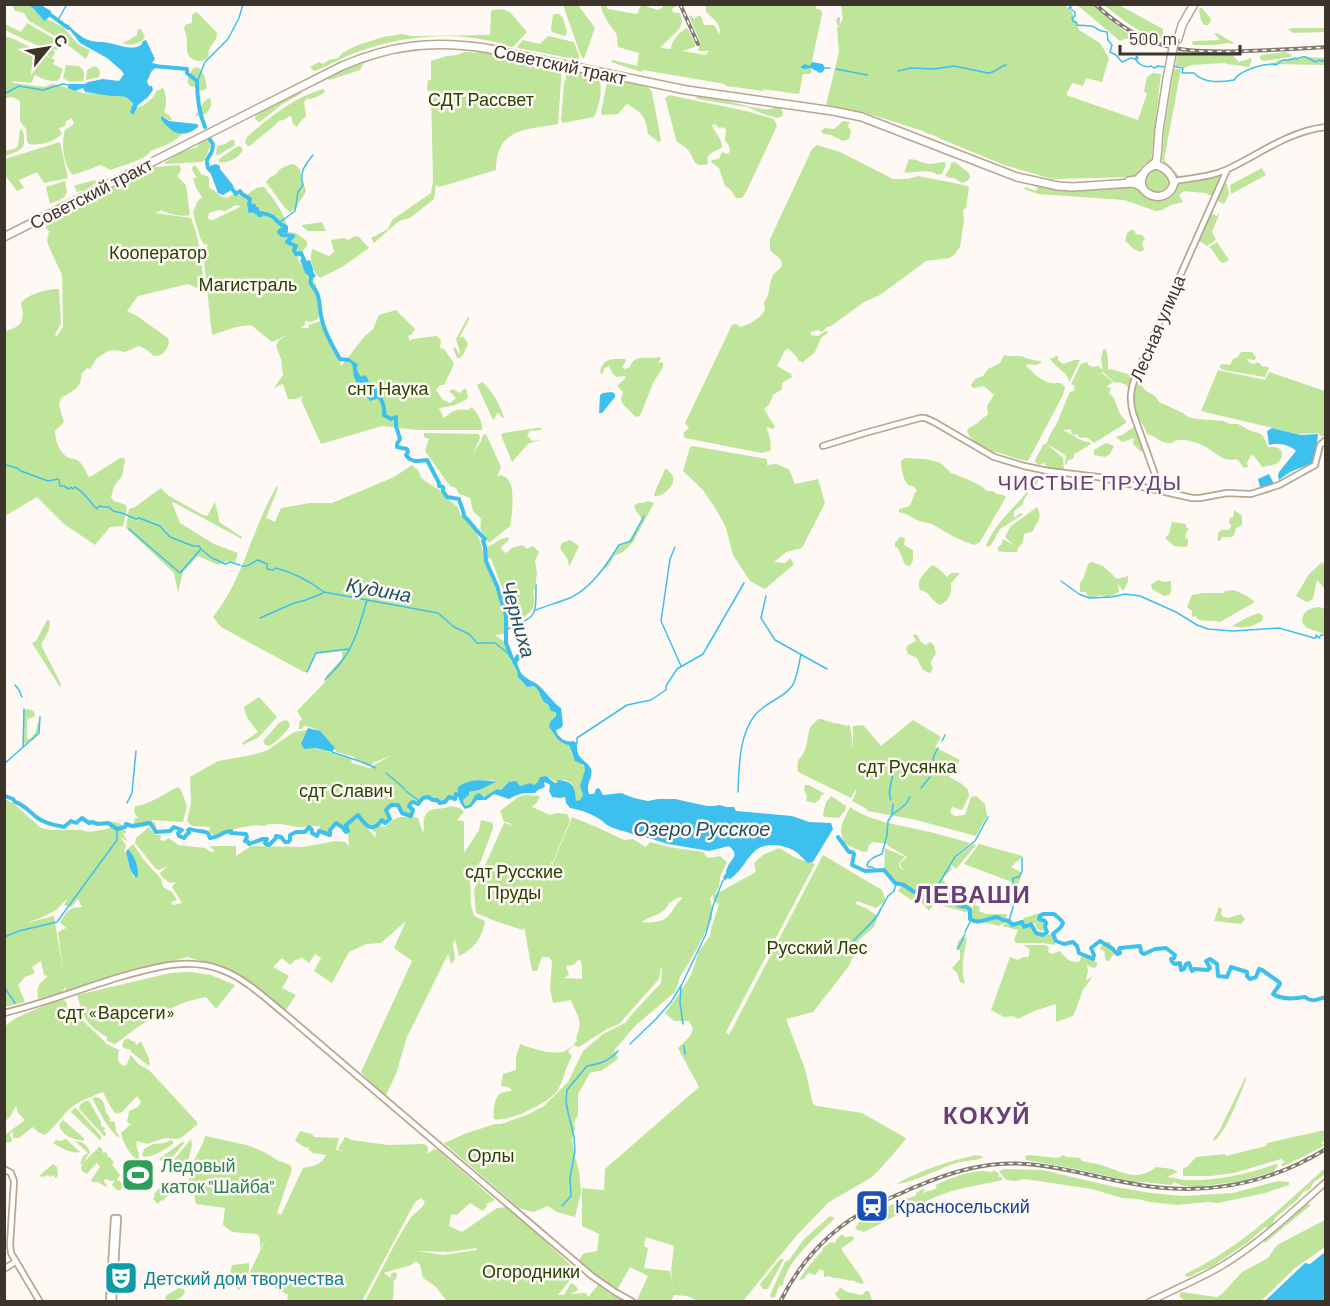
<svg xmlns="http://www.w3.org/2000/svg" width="1330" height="1306" font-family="Barlow,sans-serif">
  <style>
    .green { fill: #bee599; fill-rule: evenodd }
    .water { fill: #3ec0ee }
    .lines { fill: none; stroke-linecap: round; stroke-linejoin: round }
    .stream { stroke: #3ec0ee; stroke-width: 1.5 }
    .river { stroke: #3ec0ee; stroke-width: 4 }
    .secondary-casing { stroke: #baa690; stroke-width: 8 }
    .primary-casing { stroke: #baa690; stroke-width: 8 }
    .highway-casing { stroke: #baa690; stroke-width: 10 }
    .secondary { stroke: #fff; stroke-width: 4.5 }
    .primary { stroke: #fff; stroke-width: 5 }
    .highway { stroke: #fff; stroke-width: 7 }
    .rail-casing { stroke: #827b73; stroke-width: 4 }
    .rail { stroke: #fef9f5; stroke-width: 1.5; stroke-dasharray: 4.5; stroke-linecap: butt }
    .highway-bridge-casing { stroke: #baa690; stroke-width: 10; stroke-linecap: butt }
    .highway-bridge { stroke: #fff; stroke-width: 7 }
    .labels { text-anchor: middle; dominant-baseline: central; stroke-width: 5; stroke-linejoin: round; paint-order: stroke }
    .street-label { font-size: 18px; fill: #3c342b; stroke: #fef9f5 }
    .park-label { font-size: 18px; fill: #294300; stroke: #fef9f5 }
    .leisure-label { font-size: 18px; fill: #27864d; stroke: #fef9f5; text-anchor: start }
    .transit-label { font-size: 18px; fill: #164399; stroke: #fef9f5; text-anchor: start }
    .culture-label { font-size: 18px; fill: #0d838f; stroke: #fef9f5; text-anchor: start }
    .water-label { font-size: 20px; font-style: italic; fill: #1c5063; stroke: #fef9f5 }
    .quarter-label { font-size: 21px; letter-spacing: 1.5px; fill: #674078; stroke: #fef9f5 }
    .district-label { font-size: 24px; font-weight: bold; letter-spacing: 1.5px; fill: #674078; stroke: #fef9f5 }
  </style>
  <rect width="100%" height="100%" fill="#fef9f5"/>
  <path class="green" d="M 12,5 C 32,4 31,5 43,20 L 47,19 L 63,27 L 79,45 L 90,50 L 86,59 L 60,39 L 29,21 L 24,13 L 15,11 Z
    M 563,5 L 578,5 L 595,28 L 584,59 L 581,56 Z
    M 843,5 L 1065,5 L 1072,12 L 1079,30 L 1100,43 L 1109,58 L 1102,82 L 1086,78 L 1083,86 L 1072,83 L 1066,95 L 1138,120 L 1147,94 L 1144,91 L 1147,77 L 1153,73 L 1161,74 L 1151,161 C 1142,164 1140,169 1137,177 L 1052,179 L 1004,165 L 941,139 C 936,135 929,135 923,131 L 863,112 L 826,105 L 839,52 L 837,28 L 839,26 L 837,25 L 836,20 L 838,17 L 840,17 L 840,24 L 843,19 L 841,6 Z
    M 1077,5 L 1093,5 L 1123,30 L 1143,43 L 1142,44 C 1134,39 1128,37 1120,41 Z
    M 1104,5 L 1119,5 L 1163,29 L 1163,39 C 1141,36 1121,18 1104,5 Z
    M 601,6 L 606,5 L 608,9 L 636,14 L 638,13 L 640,7 L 642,5 L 658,10 L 662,8 L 663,5 L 675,5 L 675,7 L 672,9 L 673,12 L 675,13 L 680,13 L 682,22 L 680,28 L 660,48 L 671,49 C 671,41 680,31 687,28 L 695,43 L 695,47 L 682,51 L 706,55 L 709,51 L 698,51 L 700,42 L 689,16 L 690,15 L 694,19 L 698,16 L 701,16 L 704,25 L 714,25 L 719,34 C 723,25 712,18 706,12 L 706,6 L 708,5 L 815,5 L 817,7 L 814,8 L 821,10 L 822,14 L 812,61 L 811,74 L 803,74 L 799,94 L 762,89 L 765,91 L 764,91 L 726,86 L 725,84 L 643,70 L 641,72 L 611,62 L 613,60 L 637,66 L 639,53 L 618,47 C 617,42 618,36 615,32 C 609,24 603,16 601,6 Z
    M 1201,7 L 1211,19 L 1210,23 L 1208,25 L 1204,25 L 1201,20 L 1199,10 Z
    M 502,9 L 510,12 L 527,32 L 514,46 L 512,47 C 503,45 494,41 485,40 C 447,32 403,37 366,49 C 348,54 333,64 315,71 L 313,70 L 310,67 L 319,62 L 323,64 L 329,60 L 338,58 L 342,53 L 358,45 L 383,37 L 402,34 L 411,36 L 490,35 L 491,11 L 493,10 Z
    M 195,12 L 199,14 C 205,21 211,26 217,33 C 217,41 212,43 209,50 C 208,54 210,56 206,59 C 201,63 193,61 189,56 C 184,48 190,40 184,29 L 185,25 L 192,23 L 192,15 Z
    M 553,14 L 559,14 L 563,18 L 567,32 L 565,36 L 552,32 L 551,30 Z
    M 27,23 L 60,42 L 57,50 L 53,49 L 55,53 L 52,58 L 40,51 L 42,48 L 5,30 L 5,24 L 21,32 Z
    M 1293,28 L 1325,28 L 1325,32 L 1293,33 L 1288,29 Z
    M 138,29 L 141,29 L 145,37 C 141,44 130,46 123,43 L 124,42 L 129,40 L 137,35 Z
    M 1214,33 L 1217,33 L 1234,43 L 1232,44 L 1228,43 L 1215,45 L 1193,45 L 1192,42 L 1194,41 L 1219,40 L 1219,39 Z
    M 5,36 L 16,40 L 55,60 L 53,64 L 63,69 L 59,80 C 51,83 43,79 35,75 L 31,83 L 12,81 L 14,83 L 45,87 L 52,84 L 58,85 L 83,93 L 120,95 L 131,100 L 133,106 L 130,111 L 135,113 L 136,108 C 145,106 154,98 157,90 L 160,90 L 163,87 L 166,97 L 166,105 L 164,112 L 170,116 L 172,120 L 168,120 L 165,117 L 161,119 L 168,128 L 182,134 C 172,144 165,145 153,150 C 150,151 149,154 146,156 C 136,162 121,166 110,170 L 101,165 L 73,175 C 63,164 61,144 65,130 L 74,124 L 72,118 L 66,121 L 65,126 L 59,128 L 62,134 C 54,142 39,146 29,144 L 27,141 L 26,129 L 20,121 L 20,101 L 13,97 L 5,98 Z
    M 548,36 L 574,42 L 579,55 L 579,60 L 518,48 L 517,47 L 523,40 L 540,44 Z
    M 428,47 L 428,49 L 418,50 L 418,51 L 383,55 L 382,57 L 364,63 L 360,70 L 329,80 L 327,78 L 328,75 L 382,53 Z
    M 489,51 L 562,67 L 558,124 C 525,130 496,128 496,170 L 439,187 L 436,185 L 434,199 L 410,218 L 399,221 L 374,243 L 371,238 L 388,229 L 392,220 L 431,193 L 433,181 L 431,91 L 427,91 L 428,80 L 431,80 L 431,61 L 447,56 L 457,55 L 464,52 L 471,52 L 473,53 Z
    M 1178,51 L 1207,53 L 1234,52 L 1234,57 L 1239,62 L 1252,58 L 1249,67 L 1227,64 L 1224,63 L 1191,65 L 1184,68 L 1181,66 L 1175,67 Z
    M 1285,52 L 1292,55 L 1291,57 L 1263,61 L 1259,58 L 1261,55 Z
    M 1302,57 L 1325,58 L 1325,65 L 1272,64 L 1279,60 Z
    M 66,65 L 79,66 C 85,70 85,75 83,81 C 75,82 69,83 63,78 Z
    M 94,66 L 98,68 L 100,72 L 99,77 L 86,80 L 87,70 Z
    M 197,67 C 204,70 206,81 207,88 L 203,91 L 199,90 L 195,87 L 190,86 C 184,79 191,76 192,69 Z
    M 1174,69 L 1181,69 L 1164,160 L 1179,176 L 1184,177 L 1176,179 L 1162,160 L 1164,132 Z
    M 570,70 L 598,76 C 604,86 599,107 594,117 L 563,123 L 561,120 L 564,83 L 566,79 L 566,74 Z
    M 608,78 C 621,79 645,81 652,92 L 661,141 L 659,142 L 648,134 C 647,128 646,119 641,114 C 638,110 632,108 628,104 L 626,105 L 618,114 L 602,115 L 601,112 Z
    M 323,89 L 325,92 C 319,96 314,99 307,99 L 304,102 L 306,116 L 299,123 L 297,127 L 293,124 L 291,116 L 290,116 L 283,120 L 279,121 C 272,129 259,137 251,145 L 249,146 L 246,145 L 245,141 L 248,136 C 270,117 294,97 323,89 Z
    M 298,92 L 302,91 L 302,93 L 281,105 L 261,121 L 259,122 L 255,119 L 255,117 L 260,112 Z
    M 669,95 L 746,111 L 774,119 L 777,126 L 746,192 L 742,198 L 736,198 L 730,189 L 725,186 L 719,168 L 711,162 L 712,160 L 719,159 L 722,152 L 727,154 L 730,152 L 729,146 L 725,140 L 726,129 L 722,127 L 720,129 L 715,124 L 712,125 C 714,133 722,137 722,147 C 719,151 710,151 708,157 C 707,159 708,161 708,164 C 693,168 695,160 688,150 C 684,145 680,145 676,140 L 666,101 L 665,98 Z
    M 696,97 C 718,96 741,106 763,109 C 770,110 774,107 781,108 L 783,113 L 782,116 L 778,118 L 766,115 L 747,107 L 697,99 Z
    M 210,98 C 214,108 206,117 196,116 C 196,112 204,102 207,99 Z
    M 843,121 L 850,122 L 848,126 L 851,131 L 849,139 L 843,141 L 831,135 L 823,134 L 821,131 L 825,128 L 834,129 Z
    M 20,128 C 25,132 25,140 23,147 L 18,151 L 5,156 L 5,151 L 14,149 L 18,146 Z
    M 208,139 L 212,139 L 213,141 L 210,145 L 210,147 L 204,161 L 201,162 L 166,164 L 164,163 L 181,152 L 197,147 L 199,143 Z
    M 231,140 L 234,140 L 235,145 L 217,156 L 216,153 L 217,146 L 225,144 Z
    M 60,142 L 68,178 L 44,183 L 37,172 L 19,180 L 24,188 L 17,191 L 5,175 L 5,159 Z
    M 817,145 L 840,152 L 893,179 L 908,179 L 918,176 L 964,185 L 969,187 L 966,208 L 963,210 L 964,220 L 960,247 L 954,255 L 949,258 L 926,261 L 880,295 L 864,302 L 831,326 L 827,327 L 822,332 L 818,330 L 811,332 L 811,335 L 818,336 L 826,331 L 829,332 L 821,338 L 815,352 L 803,362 L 799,361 L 796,356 L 789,349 L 785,350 L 777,366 L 791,374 L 792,377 L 782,383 L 782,389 L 773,395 L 770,403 L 764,409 L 775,427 L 773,429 L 766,427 C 769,433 772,445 770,451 L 762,453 L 685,438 L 683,433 L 689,428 L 685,423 L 732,325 L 736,324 L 740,327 C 747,326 759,319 763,313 C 766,309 764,306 764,302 C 771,294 768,284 773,275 C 775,272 782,268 782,264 C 783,259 773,254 770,250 L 770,239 L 812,149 Z
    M 238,146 L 241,147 L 243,150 C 239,158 227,164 219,162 L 219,159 Z
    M 909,159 C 917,159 922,163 929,164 C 935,164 939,162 945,162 L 946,165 L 942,174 C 931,175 942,175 932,172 C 923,170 913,172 904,173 Z
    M 955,162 L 969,173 L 970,178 L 967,181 L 962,183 L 954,178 L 949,178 L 945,175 L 950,168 L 951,163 Z
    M 291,164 L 295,165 L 300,169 L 302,181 L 306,190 C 304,198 298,201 297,208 L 290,212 L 285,208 L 266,182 L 269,178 L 276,174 L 280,169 Z
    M 178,165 L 180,166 L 181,170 L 177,176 L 186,185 L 190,215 C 181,217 169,214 161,210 L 155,213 L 191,218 C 201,242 202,266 204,291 L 188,284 L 138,296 L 127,311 L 137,316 L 168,338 L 169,343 C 167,350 162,357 154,356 L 147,350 L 139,346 L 125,352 L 114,350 L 108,351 L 97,358 L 90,369 L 87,368 L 81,374 C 83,387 71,392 61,398 L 59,405 L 64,422 L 55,431 C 55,440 59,452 67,457 C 70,459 74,458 77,460 C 83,464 85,470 88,476 L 90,477 L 120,458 L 124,458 L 125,461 L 122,476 L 114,486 L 111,497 L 114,501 L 126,505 L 127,508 L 123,526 L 110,527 L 95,545 L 64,524 L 37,497 L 5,516 L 5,331 C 23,327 25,320 21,303 C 26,295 48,288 59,289 L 61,323 L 55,335 L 57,336 L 63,327 L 63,322 L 62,275 L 49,247 L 47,241 L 49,231 L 46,228 L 46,226 L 55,216 L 147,169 L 155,167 Z
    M 193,166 L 196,166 L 201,174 L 209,177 L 209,187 C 220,193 222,203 233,194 L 245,196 C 252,192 255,186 264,187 C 274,199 287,216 288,232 L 296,233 L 307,241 L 307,246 L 299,255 L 298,259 L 307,276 L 316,284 L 320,307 L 318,319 L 311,322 L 305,321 L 305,325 L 300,328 L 309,328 L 308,325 L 320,321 L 332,349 L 341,361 L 340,364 L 342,365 L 364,337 L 373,329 L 379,315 L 396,310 L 415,329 L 412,334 L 408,336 L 410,341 L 412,339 L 437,336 L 441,340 L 440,348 L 444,349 L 454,363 C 452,370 447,378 444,385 L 440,385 L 436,390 L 443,400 L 450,403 L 456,398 L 449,391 L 453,389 L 459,393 L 466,388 L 468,398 C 460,404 450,407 439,408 L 444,418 C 452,411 456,408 468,410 L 472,407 C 477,413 483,421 482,430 L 417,430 L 382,426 L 321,444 L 301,400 L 303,396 L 296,399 L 288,399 L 283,384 L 274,388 L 283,375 L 281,359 L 276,346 L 279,340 L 290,334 L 272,342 L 251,325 L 236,327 L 212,335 L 203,252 L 206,252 L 206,249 L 208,245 L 204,244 L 200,238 L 193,213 L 197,202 L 202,197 L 196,188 L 193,178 L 197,178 L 192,170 ZM 236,205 L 240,206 L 240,207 L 213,220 L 210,220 L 208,218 L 209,213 L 218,210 L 225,211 Z
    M 1156,167 L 1167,173 L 1173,185 L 1160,195 L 1149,192 L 1142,181 L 1150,169 Z
    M 1262,168 L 1266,175 L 1231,194 L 1230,185 Z
    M 1217,175 L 1220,178 L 1212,196 L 1205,193 L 1184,191 L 1179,195 L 1183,202 L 1171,205 L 1162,210 L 1156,211 L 1124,200 L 1038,194 L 1024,189 L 1025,187 L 1036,191 L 1038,185 C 1059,187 1080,190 1101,189 C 1110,189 1126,184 1134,186 C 1142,188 1144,197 1154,199 L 1177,182 Z
    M 96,180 L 98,182 L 85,190 L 77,192 L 74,186 L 76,185 Z
    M 65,181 L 67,192 L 65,195 L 65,197 L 50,204 L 46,187 Z
    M 1223,183 L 1227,184 L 1229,194 L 1224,204 L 1215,200 Z
    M 1210,213 L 1217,216 L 1219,213 L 1219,215 L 1212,232 L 1216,240 L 1207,246 L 1198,240 L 1198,238 Z
    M 322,222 L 326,231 L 308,231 L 303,227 L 302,225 Z
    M 1131,230 L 1134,230 L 1136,234 L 1142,235 L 1145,239 L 1142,243 L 1144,250 L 1140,252 L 1134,249 L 1125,241 L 1127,233 Z
    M 358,236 L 369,248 L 342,267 L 320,278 C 311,270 310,260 312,249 L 329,256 L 334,252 L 331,240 L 344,238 L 349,240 L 353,237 Z
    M 1217,242 L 1229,260 L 1223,263 C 1217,261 1215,251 1209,247 Z
    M 468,317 L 470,317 L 460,337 L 461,338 L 463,336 L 468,344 L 464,353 L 460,358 L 457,358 L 453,348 L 455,347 L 459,354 L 460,352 L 456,339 Z
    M 1104,349 L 1106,349 L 1108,359 L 1108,370 L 1111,369 L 1134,376 L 1130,388 L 1129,389 L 1126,385 L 1119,382 L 1115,383 L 1103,372 L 1101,372 L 1113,382 L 1106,387 L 1111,388 L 1109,393 L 1114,398 L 1120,414 L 1126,421 L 1126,423 L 1094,443 L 1086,437 L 1080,438 L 1077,434 L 1073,435 L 1070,429 L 1064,430 L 1064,431 C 1073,434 1078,441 1089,442 L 1091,444 C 1085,448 1080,451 1074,454 L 1073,459 L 1068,460 L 1066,466 L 1065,463 L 1066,457 L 1064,454 L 1047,444 L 1063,458 L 1064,469 L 1060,470 L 1050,470 L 1044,463 L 1039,465 L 1035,462 L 1035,460 L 1043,445 L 1047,443 C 1049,433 1058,425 1060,415 L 1070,392 L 1074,391 L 1075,386 L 1071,384 L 1081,364 L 1087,362 L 1088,365 L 1093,367 L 1098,366 L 1103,370 L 1101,359 L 1103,350 Z
    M 1241,352 L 1252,352 L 1256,357 L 1255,360 L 1247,359 L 1250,363 L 1254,364 L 1258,362 L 1263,367 L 1266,366 L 1269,368 L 1265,377 L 1223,370 L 1219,367 L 1222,364 L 1230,365 L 1234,358 L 1237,358 Z
    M 1004,355 C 1010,357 1014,355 1020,356 C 1028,358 1032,361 1041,361 L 1041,363 L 1036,365 L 1028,364 L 1026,366 C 1033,372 1041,382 1052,383 C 1059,384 1060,381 1065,387 L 1063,395 L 1028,461 C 1017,460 1009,455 999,453 C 985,450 972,444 967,431 L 969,428 L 976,424 L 988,414 L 987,406 L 994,395 L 984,386 L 973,388 L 971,385 L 975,379 L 983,376 L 988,369 L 1000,363 Z
    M 1055,356 L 1058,356 L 1058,360 L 1063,364 L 1075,360 L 1080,360 L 1069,383 C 1069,371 1055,369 1050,358 L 1054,358 Z
    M 659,357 L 661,359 L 658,363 L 663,362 L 663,367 L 654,381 L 640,416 L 636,417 L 623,404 L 621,400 L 623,392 L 617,386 L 626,378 L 625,376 L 617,377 L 613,374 L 609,366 L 605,368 L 602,374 L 600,372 C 602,359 613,358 625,359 L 626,361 L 622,367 L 624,369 L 630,367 C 634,353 648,360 659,357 Z
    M 1218,370 L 1265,380 L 1269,372 L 1325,391 L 1325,436 L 1321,436 L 1318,433 L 1298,434 L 1201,411 Z
    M 1138,378 L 1140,378 L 1141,385 L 1146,391 L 1155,396 L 1159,402 L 1183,413 L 1188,417 L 1197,419 L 1223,421 L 1230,424 L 1238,424 L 1251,431 L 1259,433 L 1263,436 L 1268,447 C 1270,447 1276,447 1278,448 C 1285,451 1282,461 1276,464 C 1272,465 1266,466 1262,467 L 1254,456 L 1251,455 L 1247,463 L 1248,467 L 1244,468 L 1238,460 L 1235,459 C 1224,463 1215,452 1206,447 C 1198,443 1187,439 1178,440 C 1171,441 1176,443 1169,443 C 1161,443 1154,435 1147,434 C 1144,425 1142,424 1137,417 C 1131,408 1133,386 1138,378 Z
    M 482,382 C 493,391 499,404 504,417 L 502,418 L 499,413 L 497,413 L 495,418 L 493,420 L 477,385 Z
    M 1134,427 L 1136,427 L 1144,449 L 1141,452 L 1133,444 L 1134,438 L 1122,442 L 1116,437 L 1122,435 Z
    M 537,428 L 541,428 L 541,430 L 530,431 L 527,435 L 532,441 L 540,440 L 528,444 L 512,462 L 501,435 L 503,433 Z
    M 424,433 L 479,434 L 480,438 L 473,454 L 481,441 L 483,435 L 486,434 L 501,467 L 497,477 L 501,475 C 505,477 507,477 509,481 C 515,489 512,517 510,526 L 489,543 C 483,530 479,538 481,519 L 473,511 L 470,498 L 459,494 L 456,488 L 450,486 L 425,451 L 429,439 L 424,437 Z
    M 1107,443 L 1114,446 L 1110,454 L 1105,457 L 1094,455 L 1094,450 L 1104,444 Z
    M 693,446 L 767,459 L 767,465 L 776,464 L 789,469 L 795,484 L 818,479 L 825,503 L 802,548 L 786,552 L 774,562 L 785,563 L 790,558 L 794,564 L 765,589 L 750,581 L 733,555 L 726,528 L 717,511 L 703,490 L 683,471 L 690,447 Z
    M 905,458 L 925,459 L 938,462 L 942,464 L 951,473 L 967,479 L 981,486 L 987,491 L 993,491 L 997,494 L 1003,495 L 1006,497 L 980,542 L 974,545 L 971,544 L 954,537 L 932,524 L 919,521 L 906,514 L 899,512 L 899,509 C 901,508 904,508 907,507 C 913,505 912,496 917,490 L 913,486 L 908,485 C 903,479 901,469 901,461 Z
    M 412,465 L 418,470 L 421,477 L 425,481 L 441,491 L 445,497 L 458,507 L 460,514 L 476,531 L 481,544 L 485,561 L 492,574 L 496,590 L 508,615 L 509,629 L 503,634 L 495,635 L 506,643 L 511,653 L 509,654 L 511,661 L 513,663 L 521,681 L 527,687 L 535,686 L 537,688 L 545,703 L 548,703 L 556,712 L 556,716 L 549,727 L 559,740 L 569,745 L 572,755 L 583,765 L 586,770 L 581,783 L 583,795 L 580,800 L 576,802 L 572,784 L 566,780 L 558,780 L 557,783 L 550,778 L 534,785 L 530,783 L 520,786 L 508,784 L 501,790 L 497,789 L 486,796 L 475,795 L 470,804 L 466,806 L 464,804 L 463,800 L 469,795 L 469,792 L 479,790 L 495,780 C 478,781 470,778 457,791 L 458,794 L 456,794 L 455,798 L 449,797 L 445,802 L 440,803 L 437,800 L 433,800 L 428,797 L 423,798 L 418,804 L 413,802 L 411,803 L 409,806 L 413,810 L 411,816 L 402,813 L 398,806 L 391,805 L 386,810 L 390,819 L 385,823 L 382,820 C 372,834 366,825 358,815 L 357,816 L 375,837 L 376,832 L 374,832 L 371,828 L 379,826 L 385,827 C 393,816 406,815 418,818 L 423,833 C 425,828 423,824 424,819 C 427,805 441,811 450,806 L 460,808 L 464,812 L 457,820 L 464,821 L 464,853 L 479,830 L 481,820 L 493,823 L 493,828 L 481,861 L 470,876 L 471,905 L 474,916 L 485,921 C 482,938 474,949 459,956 L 455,939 L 453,944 L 455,959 L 451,964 L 449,956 L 448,954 L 407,1037 L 396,1074 L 385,1097 L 361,1072 L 412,961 L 394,948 L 406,921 L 381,943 L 366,944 L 349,952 L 332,983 L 314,971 L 321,958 L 315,954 L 309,963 L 301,957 L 298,960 L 296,959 L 290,965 L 282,958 L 273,967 L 289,976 L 282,988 L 296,995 L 285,1011 L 257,989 L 223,967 L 187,957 L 66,991 L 65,987 L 62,992 L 38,999 C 36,986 39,984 48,976 L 44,975 L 41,961 L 32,967 L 35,973 L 25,977 L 18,985 L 25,1002 L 5,1007 L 5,928 L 8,927 L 4,927 L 4,799 L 13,803 L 41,828 L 50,830 L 81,830 C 90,834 101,830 110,828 L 111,821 L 121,824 L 126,832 L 125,834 L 122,832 L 128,842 L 120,836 L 126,845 L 124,853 L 133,844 L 144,860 L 161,879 L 163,887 L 172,892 L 177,900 L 171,902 L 171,903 L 174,905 L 182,903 L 172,887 L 176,882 L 170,883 L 162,877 L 160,873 L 168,866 L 159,870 L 156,869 L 135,843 L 136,838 L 149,827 L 156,835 L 161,835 L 160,840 L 164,841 L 169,838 L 178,845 L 205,848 L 211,852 L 215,851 L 210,847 L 211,846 L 236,846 L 236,856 L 251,846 L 303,847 L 336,841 L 345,842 L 349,846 L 348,831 L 343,831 L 341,827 L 336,823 L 330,830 L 330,835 L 319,831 L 320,826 L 297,827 L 281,824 L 269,824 L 264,826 L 256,825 L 238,828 L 214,836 L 210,832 L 210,827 L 192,826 L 187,821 L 191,803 L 190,777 L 218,761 L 252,755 L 268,750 L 294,732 L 307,730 L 301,742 L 304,749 L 314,745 L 315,749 L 323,750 L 351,759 L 352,763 L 369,768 L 392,755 L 373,763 L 370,766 L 367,766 L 352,756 L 337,752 L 334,748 L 325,743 C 324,731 315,728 304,726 L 302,729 L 299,729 L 299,722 L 302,719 L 297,711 L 328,679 L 325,677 L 342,659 L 342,651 L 316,654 L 310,667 L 307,672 L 304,672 L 221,627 L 213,617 C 238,586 248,547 264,511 C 268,503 272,494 277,486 L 278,488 L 266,518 L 275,522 L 281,508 L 310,503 L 332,503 L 394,477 ZM 129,850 L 138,871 L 134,878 L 128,864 ZM 68,898 L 64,905 L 71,907 L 78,899 L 82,907 C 67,908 68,910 60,922 L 66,928 L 58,932 L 63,971 L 54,916 L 26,923 L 43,917 L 56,910 Z
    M 665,469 L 667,469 L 673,476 L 673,483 C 669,490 662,497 654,496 C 656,486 662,479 665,469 Z
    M 1037,478 L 1039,478 L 1036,486 L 1027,491 L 1028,494 L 1024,499 L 1023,504 L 1014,511 L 1014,518 L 1009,521 L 1021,513 L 1023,514 L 1022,515 L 1000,529 L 991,545 L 988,547 L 986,546 C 997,518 1022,503 1037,478 Z
    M 161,488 L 169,496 L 203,515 L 207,516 L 215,502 C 216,509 219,514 219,522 L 242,537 L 242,539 L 173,502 L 172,503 L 180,523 L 214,544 L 238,553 L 235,562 L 227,561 L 218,565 L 198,556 L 183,572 L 178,593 L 174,573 L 126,528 L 129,509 L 135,507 Z
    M 648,501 L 654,503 L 633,542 L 623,552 L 614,556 L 608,567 L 604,569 L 613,554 L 620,546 L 628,542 L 642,519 L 636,511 L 634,506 L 638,503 L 643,503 Z
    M 1037,507 C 1043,518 1037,521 1033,531 L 1024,534 C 1023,540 1024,543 1018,548 L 1017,552 C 1015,552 1000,552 998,551 L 998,547 L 1001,545 L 1003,539 L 1015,546 L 1005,537 L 1010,527 Z
    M 1234,510 L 1242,516 L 1242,525 L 1236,528 L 1234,535 L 1231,537 L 1222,537 L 1220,541 L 1218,541 L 1218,533 L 1221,530 L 1227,530 L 1231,528 L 1231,525 L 1229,523 L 1230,518 L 1233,517 Z
    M 1172,522 L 1186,524 L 1186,527 L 1189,529 L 1186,533 L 1185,538 L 1188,539 L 1188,545 L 1186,547 L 1174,546 L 1165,538 L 1169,534 Z
    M 509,537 L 508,541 L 501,547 L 502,550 L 506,553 L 512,548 L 522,545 L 527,549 L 533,546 L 539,552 L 535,561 L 537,573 L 535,588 L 533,592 C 538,605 529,619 515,619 C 506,599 499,579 491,559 L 487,557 L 486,548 L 501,539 Z
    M 900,537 L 903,537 L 905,539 L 904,545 L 913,550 L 913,560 L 910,566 L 905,565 L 898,548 L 895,547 L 895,543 Z
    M 570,540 L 579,546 L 569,567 L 568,560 L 560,548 L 562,543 Z
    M 1092,562 L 1103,566 L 1117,579 L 1128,576 L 1128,582 L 1123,591 L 1118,584 L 1119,592 L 1108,598 L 1101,595 L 1091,598 L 1088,597 L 1086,592 L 1080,592 L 1080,583 L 1083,579 L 1088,564 Z
    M 1322,562 L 1325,566 L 1325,589 L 1317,580 L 1313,599 L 1307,602 L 1296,596 L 1309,574 Z
    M 932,565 L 938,568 L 947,577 L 951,573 L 960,573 L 951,583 C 952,593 950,600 940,605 C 931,601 930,591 920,590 C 915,580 926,572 932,565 Z
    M 1158,580 L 1164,582 L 1171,581 L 1171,592 L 1169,595 L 1164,596 L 1152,589 L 1151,584 L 1154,583 Z
    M 1234,590 L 1247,596 L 1255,602 L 1220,622 C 1212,620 1206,622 1197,619 L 1196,616 L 1192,617 L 1192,611 L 1187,607 L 1192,595 L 1203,593 L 1223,593 L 1225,591 Z
    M 1318,607 L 1323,608 L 1325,610 L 1325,634 L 1307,628 L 1302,622 C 1303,611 1307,609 1318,607 Z
    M 1259,613 L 1263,616 L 1262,621 C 1251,627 1244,629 1232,626 L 1248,617 Z
    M 47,620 L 50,621 L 49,630 L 41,645 L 61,684 L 60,687 L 32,643 L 36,641 Z
    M 914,634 L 918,636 L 920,641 L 925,645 L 930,642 L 934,645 L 936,654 C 933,658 928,663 933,668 L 930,673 C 920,671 921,665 917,658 L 908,654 L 906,649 L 908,645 L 916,641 L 913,635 Z
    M 259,697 L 277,717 L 259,737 L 243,745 L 242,743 L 258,732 C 252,724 245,717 244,707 Z
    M 28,709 L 33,711 L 35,714 L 34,717 L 27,719 L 27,739 L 30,739 C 39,731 35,726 39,721 L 40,732 L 33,740 L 24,744 L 23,712 L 24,710 Z
    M 819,719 C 824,719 825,721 830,722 C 836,724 840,723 846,726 L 850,725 L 853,749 L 853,726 L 863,725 L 881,746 L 913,720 L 941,737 L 935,747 L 960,760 L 949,777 L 962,784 L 968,790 L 969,796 L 962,810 L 952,807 L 950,813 L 955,816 L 965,815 L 971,797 L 976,796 L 985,804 L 987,816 L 976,836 L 912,819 L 867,811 L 867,809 L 852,801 L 856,792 L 856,789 L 851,798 L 798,772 C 796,757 800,761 805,750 C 810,737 805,728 819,719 Z
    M 285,720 L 288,721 L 290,726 C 284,734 277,742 269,746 L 265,745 L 263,741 L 279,723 Z
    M 805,785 L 809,785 L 825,794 L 821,795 L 820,799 L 815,803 L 806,801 L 807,796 L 804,790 Z
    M 178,787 L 181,790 L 187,806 L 183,822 L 151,820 L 155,823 L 157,830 L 155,832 L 149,825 L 133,829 L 135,818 L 138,818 L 134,812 L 135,806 C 149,805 165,793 178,787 Z
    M 525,795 L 540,796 L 538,801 L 532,807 L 550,815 L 557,813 L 567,814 L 570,820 L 553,862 L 551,862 L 552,866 L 572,817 L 599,828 L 624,840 L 633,839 L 646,847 L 650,842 L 669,847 L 703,852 L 708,858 L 720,856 L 727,862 L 720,877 L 719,887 L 714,895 L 756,872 L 754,863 L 763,855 L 779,848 L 796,858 L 815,864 L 726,1032 L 729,1035 L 823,855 L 882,890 L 886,901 L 876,908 L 857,901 L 855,904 L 866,908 L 878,916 L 874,927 L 859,940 L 849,966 L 813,1012 L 786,1019 L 805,1069 L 813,1104 L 817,1106 L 862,1113 L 904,1137 L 906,1139 L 882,1167 L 872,1177 L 829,1202 L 797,1235 L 743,1301 L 698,1301 L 687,1296 L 674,1295 L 671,1301 L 640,1301 L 637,1300 L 648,1276 L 630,1267 L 617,1290 C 603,1283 588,1272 579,1261 C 584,1249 587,1254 597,1251 L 599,1234 L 582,1226 L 582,1188 L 604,1190 L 605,1169 L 699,1087 L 678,1048 L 690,1036 L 693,1029 L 689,1021 L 674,1021 L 665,1013 L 676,998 L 691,975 L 699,951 L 710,936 L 711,929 L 719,904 L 713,901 L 713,895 L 710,898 L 712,908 L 712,919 L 695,952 L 680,977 L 675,992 L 636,1025 L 616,1048 L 614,1050 L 618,1059 L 601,1071 L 598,1071 L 590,1073 L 578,1094 L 578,1115 L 574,1122 L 575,1129 L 572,1139 L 575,1157 L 579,1171 L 581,1192 L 575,1217 L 557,1212 L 548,1206 L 533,1212 L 519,1208 L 444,1143 L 467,1133 L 495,1124 L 501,1124 L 527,1115 L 544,1106 L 568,1082 L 583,1051 L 603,1034 L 625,1023 L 634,1012 L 661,983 L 662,968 L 661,967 L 659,979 L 619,1024 L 607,1029 L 579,1047 L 574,1045 L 568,1051 L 572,1056 C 565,1067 564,1081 557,1091 C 549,1103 507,1123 494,1119 C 493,1112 494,1097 501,1093 C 503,1092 510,1091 512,1091 L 509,1087 L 501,1086 L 503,1074 L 516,1070 L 516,1057 L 520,1044 C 531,1048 554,1056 565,1051 C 570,1049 574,1044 577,1041 L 576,1038 C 584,1020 577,1017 571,1000 L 553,1003 L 550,989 L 552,961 L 549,957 L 542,957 L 537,971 L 532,971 L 524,926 L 523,930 L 495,921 L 476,913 L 474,890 L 504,823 L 513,825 L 510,823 L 504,822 L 500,811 L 518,797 ZM 679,897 L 683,898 C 676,903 675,908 670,914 C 664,923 651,923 641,922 C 650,916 666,914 669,903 ZM 580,959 L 582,966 L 582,979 L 564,978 L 569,975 L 566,966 L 573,965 ZM 646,1237 L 674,1246 L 671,1271 L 673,1285 L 670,1271 L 644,1268 L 648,1248 L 644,1246 Z
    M 831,796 L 846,806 L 846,809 L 839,818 L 824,817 L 823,814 L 826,802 Z
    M 850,807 C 871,822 900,825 925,831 C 940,834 955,839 970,843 C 962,851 954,856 949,866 L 952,869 L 942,879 L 947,884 L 944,889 L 940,885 L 925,886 L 914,891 L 903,884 L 897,884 L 894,881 L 884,869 L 885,848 L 905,857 L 899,863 L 900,868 L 905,871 L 901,867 L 900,863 L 907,857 L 890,847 L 887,844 L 873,842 L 869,845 L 867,852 L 861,851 L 845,844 C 837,827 843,823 850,807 Z
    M 973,844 L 976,845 L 956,869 L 951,864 L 955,858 Z
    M 979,844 L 1023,856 L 1011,867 L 1022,873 L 1014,898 L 1011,899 L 1012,892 L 1009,890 L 1012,882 L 964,864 Z
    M 902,885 L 914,892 C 923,889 934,882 943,890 L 929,911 L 922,903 L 913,901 L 898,891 Z
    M 952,894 L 973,908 L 973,906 L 969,903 L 970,899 L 976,902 L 975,905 L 980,907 L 979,911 L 986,914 L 1007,914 L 1005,922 L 999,926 L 971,919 L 971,910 L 967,906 L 960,907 L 966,907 L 969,913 L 943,906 L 946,900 L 944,898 L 949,897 L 952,901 L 951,897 Z
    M 1219,907 L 1222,909 L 1221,913 L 1223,917 L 1228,918 L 1241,914 L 1245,919 L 1241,924 L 1214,921 Z
    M 1039,913 L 1040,915 L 1038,917 L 1039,921 L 1045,924 L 1043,932 L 1037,929 L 1035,923 L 1028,922 L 1028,925 L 1025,926 L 1025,923 L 1022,921 L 1024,918 Z
    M 1008,922 L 1015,925 L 1023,924 L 1022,927 L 1024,929 L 1029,926 L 1032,927 L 1035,934 L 1044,936 L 1047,934 L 1052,935 L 1055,941 L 1055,945 L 1043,943 L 1016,943 L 1014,940 L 1018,930 L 1002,926 Z
    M 962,937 L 967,938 C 964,954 960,968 965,984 L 960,982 L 957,973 L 952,968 L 960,959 L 960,950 L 956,949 L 958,942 Z
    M 1106,942 L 1110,942 L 1115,952 L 1109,961 L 1106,961 L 1104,951 L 1101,950 L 1100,947 Z
    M 1024,945 L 1045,945 L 1049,947 L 1048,952 L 1052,954 L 1060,951 C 1066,959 1069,962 1079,962 L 1083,953 L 1093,956 L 1092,959 L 1097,963 L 1097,966 L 1094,968 L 1087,965 L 1088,971 L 1086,979 L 1087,980 L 1092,976 C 1090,983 1084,986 1082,992 C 1079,1000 1077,1008 1073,1016 L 1056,1022 L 1056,1004 L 1034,1011 L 1018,1019 L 1013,1016 L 1004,1017 L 991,1010 L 1010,957 L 1018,960 L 1023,957 L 1028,957 L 1030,950 Z
    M 190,972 L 211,975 L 235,985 L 216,1009 L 206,997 C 182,1001 161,1012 141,1025 C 132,1030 123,1039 115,1044 L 107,1041 L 107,1037 C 85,1024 84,1018 77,995 L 170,973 Z
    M 64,1000 L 67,1003 L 66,1009 L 71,1012 L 73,1011 L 107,1044 L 119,1050 L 118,1055 L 118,1061 L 122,1065 L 126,1066 L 130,1056 L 131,1055 L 138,1064 L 149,1070 L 197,1122 L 197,1125 L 182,1137 L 178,1139 L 165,1138 L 147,1144 L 137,1141 C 135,1148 140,1152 139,1159 L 137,1160 C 129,1154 123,1142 121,1133 L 131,1124 L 127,1122 L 129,1111 L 138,1107 L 141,1102 L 137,1096 L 122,1112 L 116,1114 L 110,1106 L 103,1092 C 91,1097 78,1101 68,1110 C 61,1117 53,1130 44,1135 L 38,1132 L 33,1127 L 19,1138 L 13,1138 L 13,1131 L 9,1135 L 12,1138 L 11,1142 L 5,1143 L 5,1135 L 25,1120 L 18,1113 L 16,1106 L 10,1117 L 5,1121 L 5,1026 L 16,1018 L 52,1002 Z
    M 126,1039 L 129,1039 L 134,1042 L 136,1041 L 135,1043 L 137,1045 L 141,1041 L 149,1059 L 149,1062 L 150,1062 L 149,1066 L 131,1052 L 131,1050 L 124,1048 L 122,1046 L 124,1040 Z
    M 1246,1076 L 1246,1080 C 1240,1094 1226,1133 1214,1141 L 1213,1139 L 1219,1131 Z
    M 97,1097 C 105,1100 104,1105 106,1112 C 107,1114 109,1116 110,1118 L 109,1121 L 115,1122 L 116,1132 L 119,1135 L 119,1138 C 107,1128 100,1113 92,1098 Z
    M 85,1101 L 89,1101 L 101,1122 L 101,1126 L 105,1128 L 104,1131 L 106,1133 L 105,1137 L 79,1109 L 80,1105 Z
    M 76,1108 L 101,1136 L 101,1140 L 100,1140 L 71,1112 L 73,1109 Z
    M 63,1120 L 84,1138 L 84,1141 C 73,1139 62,1136 59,1125 Z
    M 1325,1130 L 1325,1140 L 1321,1143 L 1324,1144 L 1322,1147 L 1282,1167 L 1281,1164 L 1285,1162 L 1281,1159 L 1234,1173 L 1211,1176 L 1183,1176 L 1183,1168 L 1187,1167 L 1196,1157 L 1225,1154 L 1226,1156 L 1266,1146 L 1267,1143 Z
    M 300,1131 L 312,1134 L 314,1137 L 339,1138 L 336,1150 L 345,1151 L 338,1149 L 345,1137 L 352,1140 L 388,1145 L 424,1144 L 428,1147 L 428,1151 L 427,1154 L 434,1149 L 438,1150 L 495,1200 L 486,1204 L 487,1206 L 483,1211 L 470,1203 L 457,1215 L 451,1214 L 449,1226 L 462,1232 L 497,1208 L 510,1207 L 533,1227 L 533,1229 L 540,1233 L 549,1240 L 547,1243 L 574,1268 L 575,1274 L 558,1295 L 564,1295 L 571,1283 L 576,1286 L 578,1290 L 570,1294 L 586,1293 L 588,1297 L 598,1285 L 610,1294 L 626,1301 L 447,1301 L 435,1286 L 423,1278 L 420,1265 L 416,1261 L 411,1265 L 384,1273 L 391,1278 L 391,1274 L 395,1272 L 397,1274 L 396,1279 L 394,1280 L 393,1301 L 365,1301 C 380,1274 393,1245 410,1219 C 414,1212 422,1210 425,1202 L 421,1198 L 415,1202 L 362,1301 L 287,1301 L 288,1295 L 249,1274 L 268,1234 L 260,1249 L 260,1238 L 257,1234 L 232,1232 L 223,1225 L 225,1208 L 196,1204 L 194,1195 L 186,1192 L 192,1164 L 203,1143 L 205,1136 L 247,1145 L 264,1152 L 277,1160 L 290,1165 L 292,1169 L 277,1213 L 281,1215 L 303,1168 C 314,1166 321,1165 326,1155 L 315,1153 L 314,1154 L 308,1149 L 309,1147 L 306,1148 L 295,1141 ZM 476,1248 L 477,1250 L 443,1255 L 416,1251 L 450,1252 Z
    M 66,1139 L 80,1152 C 71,1154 61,1148 53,1143 L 56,1140 L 61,1141 Z
    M 191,1139 L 192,1145 L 185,1174 L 176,1173 L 171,1171 L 168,1167 Z
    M 171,1140 L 173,1141 L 173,1144 C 163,1150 152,1159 142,1156 L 144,1149 L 153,1144 L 165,1143 Z
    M 75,1141 C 84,1142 86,1144 90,1152 L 83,1163 L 99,1147 L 102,1148 L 103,1153 L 106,1152 L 108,1156 L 107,1157 L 110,1157 L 114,1163 L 113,1164 L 111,1163 L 120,1175 L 117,1180 L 121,1182 L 122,1186 L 121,1190 L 117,1190 L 112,1185 L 115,1180 L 111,1181 L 106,1179 L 104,1180 L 104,1182 L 107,1185 L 106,1187 L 98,1182 L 92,1182 L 91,1180 L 100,1167 L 97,1163 L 90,1170 L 87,1174 L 82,1171 L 81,1168 L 83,1163 L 80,1165 L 83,1156 L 88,1153 Z
    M 182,1142 L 185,1142 L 167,1164 L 166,1165 L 159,1159 Z
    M 977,1155 L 984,1157 C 977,1161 968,1160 960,1162 C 940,1167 917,1182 896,1184 C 921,1170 949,1161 977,1155 Z
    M 1029,1155 L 1058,1158 L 1063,1155 L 1067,1157 L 1080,1158 L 1082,1161 C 1089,1163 1095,1163 1101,1165 C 1122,1171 1136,1183 1156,1167 L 1172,1169 L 1178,1172 L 1167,1177 C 1173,1177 1180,1180 1186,1180 C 1216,1181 1248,1174 1276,1164 L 1278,1166 L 1273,1172 L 1243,1181 L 1196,1187 L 1183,1186 L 1174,1182 L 1171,1185 L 1144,1182 L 1134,1182 L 1076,1169 L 1026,1160 L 1025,1156 Z
    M 53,1164 L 57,1167 L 58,1176 L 55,1178 L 53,1175 L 50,1177 L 48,1175 L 43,1177 L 39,1176 Z
    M 1325,1168 L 1325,1174 L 1314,1182 L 1310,1189 L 1303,1192 L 1298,1199 L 1275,1218 L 1273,1222 L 1274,1224 L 1268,1228 L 1265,1227 L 1248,1242 L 1213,1266 L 1196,1273 L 1192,1276 L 1186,1277 L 1185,1274 C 1239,1249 1282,1207 1325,1168 Z
    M 1004,1169 L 1043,1170 L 1115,1187 L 1151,1193 L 1183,1196 L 1233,1193 L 1278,1181 L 1289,1182 L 1289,1185 L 1265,1193 L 1218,1203 L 1208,1202 L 1177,1205 L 1150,1202 L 1138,1199 L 1122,1198 L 1092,1189 L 1024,1179 L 1015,1181 L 1006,1180 L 999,1171 Z
    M 994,1170 L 999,1174 L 999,1177 L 1002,1177 L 1002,1180 C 985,1184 969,1186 952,1191 C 921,1201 892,1218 864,1232 L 855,1229 L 858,1223 L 863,1219 L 901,1200 L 915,1196 L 917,1192 L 923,1189 L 925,1190 L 923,1192 L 924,1193 C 928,1190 934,1191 937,1187 L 935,1185 C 949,1179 968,1171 983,1171 C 986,1171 989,1172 992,1172 Z
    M 169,1182 L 172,1185 L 170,1188 L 172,1190 L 163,1201 L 161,1200 L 158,1204 L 153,1199 L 155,1196 L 154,1194 L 164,1183 L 167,1185 Z
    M 1308,1204 L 1311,1205 L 1265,1243 L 1264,1241 L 1284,1225 L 1303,1207 Z
    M 830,1216 L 835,1218 C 818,1235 786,1261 783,1285 L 779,1286 L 775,1297 L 771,1298 L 770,1295 L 785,1262 L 789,1260 L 804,1239 Z
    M 1325,1220 L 1325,1247 L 1295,1268 L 1261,1301 L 1185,1301 L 1179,1296 L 1181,1292 L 1217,1297 L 1222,1294 L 1242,1272 L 1268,1258 L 1277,1245 Z
    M 842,1234 L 845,1237 L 853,1236 L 854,1239 L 841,1249 L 861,1277 L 864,1284 L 858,1283 L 852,1280 L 851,1281 C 845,1280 837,1277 832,1278 L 830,1276 L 824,1277 L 824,1271 L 820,1269 L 815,1275 L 808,1273 L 804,1279 L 799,1280 C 805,1270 814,1259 823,1250 L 822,1249 L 831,1242 L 835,1243 L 836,1240 Z
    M 780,1259 L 784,1259 C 778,1270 773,1279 768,1289 L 763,1289 L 760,1285 L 761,1283 Z
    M 249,1263 C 250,1272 246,1284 239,1290 C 232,1283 229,1274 232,1265 Z
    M 179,1288 L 184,1289 L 185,1292 C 182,1299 173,1302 167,1301 L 165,1298 L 167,1295 Z
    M 841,1288 L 847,1292 L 862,1295 L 866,1291 L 869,1291 L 872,1300 L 871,1302 L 842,1301 L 837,1297 L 835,1293 L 839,1291 L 838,1289 Z"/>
  <path class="water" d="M 28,5 L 41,5 L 51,11 L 52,15 L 44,21 L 33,8 Z
    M 67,24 C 73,29 79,36 86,39 C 94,43 101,41 109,43 C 119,45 132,51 141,45 L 143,41 L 146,40 L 155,59 L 152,63 L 157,64 L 158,65 L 151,72 L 147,82 L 149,86 L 152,86 L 153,90 L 148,97 L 138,105 L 134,114 L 132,114 L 130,112 L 133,104 C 128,95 120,96 111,96 C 102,95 94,93 85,92 L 83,88 L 75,91 L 68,88 L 68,85 L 70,84 L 85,84 L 88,82 L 103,79 L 119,81 L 124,74 L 121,70 L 107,58 L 80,43 L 66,25 Z
    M 812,62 L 823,64 L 825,68 L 823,72 L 820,73 L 811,68 L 804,69 L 800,67 L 805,64 L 810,66 Z
    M 162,116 L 169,121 L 197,124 L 198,125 L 198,127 C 184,139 171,134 161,119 L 161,117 Z
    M 216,164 L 220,166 L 220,169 L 233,185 L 233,189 L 223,195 L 218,193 L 209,169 L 210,166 Z
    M 304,258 L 306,261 L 310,260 L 313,269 L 313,272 L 316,276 L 312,279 L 309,277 L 305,273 L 300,260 Z
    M 343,358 L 349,358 L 354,362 L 358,364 C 355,370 358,373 362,377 L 364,375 L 367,377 L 369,382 L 373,383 L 382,397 L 370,401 C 366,396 357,384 355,379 C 351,369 357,363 343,359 Z
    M 612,392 L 615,394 L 615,397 L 602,413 L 599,413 L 600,395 L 603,393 Z
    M 1272,428 L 1301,435 L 1318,434 L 1315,462 L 1290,472 L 1279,480 L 1278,476 L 1279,472 L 1296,451 C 1290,445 1278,442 1269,445 L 1267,431 Z
    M 1269,474 L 1274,484 L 1260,487 L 1258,479 Z
    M 511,653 L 514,658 L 517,654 L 519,655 L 520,659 L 517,663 C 519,668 520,673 524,676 C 528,680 533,681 537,684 C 545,690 552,702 561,708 L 563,725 L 561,728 L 556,730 C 557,737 566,743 573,741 L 577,743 C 576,761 586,758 591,769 C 594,777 585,783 589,794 L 594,794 L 596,789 L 599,788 L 603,795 L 621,793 L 634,798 L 648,801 L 658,799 L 675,799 L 707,806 L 715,806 L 719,805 L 727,807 L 734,807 L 736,811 L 792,816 L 809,822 L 831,823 L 833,829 L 813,862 L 808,863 C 803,859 799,853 793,850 C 783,845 766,842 756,850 C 746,858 743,870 730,879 L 727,878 L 725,881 L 723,877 C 729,870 724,877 727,868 C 730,859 741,856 729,846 L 709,851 L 668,844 L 642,836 L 636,836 C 628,831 618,831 609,826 C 606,825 604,822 601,820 C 592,814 581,810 570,808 L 566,803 L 565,797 L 560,798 L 552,797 L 549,791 L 550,786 L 549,784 L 544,782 L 545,787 L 538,790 L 535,793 C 523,793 520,793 509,799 L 494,794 L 486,800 L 477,800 L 471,807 L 465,809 C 460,804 456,794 458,787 C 467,779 485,779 496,782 L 479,790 L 469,792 L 469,795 L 463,800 L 464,804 L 466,806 L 470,804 L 475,795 L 479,793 L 484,797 L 497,789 L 501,790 L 509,782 L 516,781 L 520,786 L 530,783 L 534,785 L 538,782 L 540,777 L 546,776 L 555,783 L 557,783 L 558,780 C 574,781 575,788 576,801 L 580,800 L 583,795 L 580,786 L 585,770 L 584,765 L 575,761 L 569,745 C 557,742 557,737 549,727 L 550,722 L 556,716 L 556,712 L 551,711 L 548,704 L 545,703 C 540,698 540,690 534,686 L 527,687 L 518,677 L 517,671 L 510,658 L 509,654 Z
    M 308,728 L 320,731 L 335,748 L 332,752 L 315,748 L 304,749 L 301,743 Z
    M 128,849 C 134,855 139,867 138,876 L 136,878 C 127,867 130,865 126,852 Z
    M 1325,1252 L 1325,1301 L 1265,1301 L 1305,1263 L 1310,1264 Z"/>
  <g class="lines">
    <path class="stream" d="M 1070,4 L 1071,7 L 1069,8 L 1075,12 L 1075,16 L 1072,18 L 1073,21 L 1077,23 L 1077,25 C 1082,26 1086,25 1091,26 C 1099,28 1096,31 1107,32 L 1108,40 L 1112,45 L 1110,52 L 1116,55 L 1122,62 L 1131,58 L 1135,59 L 1137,56 L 1138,58 L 1136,60 C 1139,65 1146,68 1151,66 L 1154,68 L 1158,66 L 1165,67 L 1167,65
      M 58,20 L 67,4
      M 1171,66 L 1183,68 L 1182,73 L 1194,73 C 1204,84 1221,82 1234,80 C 1240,70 1263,64 1274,64 L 1276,65 L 1283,60 L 1289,60 L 1296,58 L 1297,59 C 1306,53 1309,60 1316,62 L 1319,60 L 1326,62
      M 825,68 L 830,68
      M 836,69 L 867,75
      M 898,71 L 911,68 L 934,69 L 954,66 L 988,73 C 996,73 999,66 1006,65
      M 197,82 L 205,62 L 228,39 L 239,18 L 243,4
      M 4,94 L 19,86 L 43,90 L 63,84 L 68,85
      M 284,225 L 280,222 L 295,211 L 298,192 L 303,185 C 299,172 305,165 313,155
      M 1321,451 L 1322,451
      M 4,466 L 6,465 L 17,468 L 21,471 L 48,481 L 58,479 L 59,480 L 60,486 L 64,486 L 69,489 L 71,487 L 73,489 L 75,487 C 84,492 90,502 97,509 L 98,507 L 101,506 L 102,507 L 109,507 L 113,511 L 122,513 L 136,519 L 139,518 L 160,526 L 170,537 L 193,546 L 199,546 L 201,549 L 212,558 L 225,564 L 230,562 L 240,565
      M 129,529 L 180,573 L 200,550
      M 675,547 L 670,559 L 661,621 L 681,666
      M 242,566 C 249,568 252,562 258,560 L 267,564 L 267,569 L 273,570 L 276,568 C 295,573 308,580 324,592 L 438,613 L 454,627 L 469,634 L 477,643 L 495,643 L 509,654
      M 1061,581 L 1079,594 L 1089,598 L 1112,597 L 1125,594 L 1140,596 L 1176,612 L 1197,625 L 1208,629 L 1233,631 L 1279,628 L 1314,638 L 1316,638 L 1316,635 L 1319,638 L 1321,635 L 1326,635
      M 766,596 L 761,618 L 775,640 L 827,669
      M 536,610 C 548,605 561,602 572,597 C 593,586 607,564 619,545 L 631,541 L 644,516
      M 260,618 L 294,603 L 306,600 L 323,593
      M 506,630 C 536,615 536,620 536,585
      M 307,672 L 316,653 L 348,649
      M 325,680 C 331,673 339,666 344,658 C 356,641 361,620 367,600
      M 15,685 L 19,690 L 22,697
      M 942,741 L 945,735
      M 577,743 L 577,738 L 627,705 L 651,700 L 666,690 L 666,686 L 677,669 L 703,654 L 744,583
      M 23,747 L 24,709
      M 332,752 L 365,763 L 376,768
      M 4,764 L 39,733 L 40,717
      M 934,772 L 936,769 L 933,758 L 938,748
      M 386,773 L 405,789
      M 921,788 L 930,777
      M 406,791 L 419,801
      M 738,792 C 739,767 739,735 755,715 C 765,702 783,699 792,686 C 797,680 799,663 801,654
      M 891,800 C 887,792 892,782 893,773
      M 127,803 L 132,793 L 136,751
      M 892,815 L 893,804
      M 878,871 L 872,867 L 868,867 L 867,865 C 868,860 876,856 882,854 L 887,835 L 888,821 L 892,815 L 906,804 L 910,797
      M 938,885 L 955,857 L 975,841 L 988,817
      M 1012,899 L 1013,878 L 1019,877 L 1022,871 L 1022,858
      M 1012,902 L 1013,906
      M 1009,921 L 1013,907
      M 965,932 L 971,920
      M 4,937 L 19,931 L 57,922 L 117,840 L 117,829
      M 852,943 C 860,932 877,921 881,908 L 882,907 L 888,896 L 894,891 L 896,884
      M 958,949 L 965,934
      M 681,986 L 680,1003 L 683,1024
      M 4,987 L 15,1003
      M 630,1044 L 656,1019 L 671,1002 L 682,984 L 706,934 L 713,906 L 723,880
      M 684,1046 L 685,1054
      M 562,1206 L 571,1196 L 570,1178 L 575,1151 L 574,1137 L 568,1112 L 566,1102 L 567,1090 L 587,1066 C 600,1064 609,1061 618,1051"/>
    <path class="river" d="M 52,16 L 68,28
      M 153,66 L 187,69 L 187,73 L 197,81 C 197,96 199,113 205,127
      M 207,160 L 212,151 L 213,144 L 209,138
      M 207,163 L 208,168 L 212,172
      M 230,186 L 236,194 L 240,191 L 242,194 L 250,199 L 249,205 L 254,206 L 250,208 L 250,211 L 257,209 L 255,212 L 258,212 L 259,215 L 261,215 L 261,213 C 265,214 269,214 273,217 C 278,221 279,225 286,227 L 286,231 L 281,230 L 279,232 L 282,235 L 293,236 L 287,242 L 296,246 L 294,250 L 296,254 L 301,253 L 305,262
      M 312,274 C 309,287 311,282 316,291 C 321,299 319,311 322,320 C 325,334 333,347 340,359 L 348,360
      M 378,396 C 383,400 385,409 384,415 L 391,419 L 396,417 L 396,427
      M 397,429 L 400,439 L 397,444 L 397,447 L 407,449 L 408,452 L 406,455 C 411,463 419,461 427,460 L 439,483 L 439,486 L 443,487 L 443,491 L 447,497 L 459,499 C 460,505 464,510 464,516 C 472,524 477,532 485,539 L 483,541 L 485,547 L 486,561 L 497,586 L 506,616 L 506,643 L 511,656
      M 4,794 L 5,796 L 13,799 L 15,802 C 23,804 29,811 35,816 C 43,823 54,825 64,827 L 71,821 L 76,823 L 82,818 L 89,823 L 92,822 L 98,824 L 108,823 L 117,829 L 125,827 L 126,824 L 132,826 L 150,823 L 156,832 L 170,831 L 174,827 L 182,830 L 178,833 L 179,836 L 184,838 L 187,834 L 189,833 L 188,830 L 190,829 C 197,832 202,830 208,833 L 210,838 C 218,838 223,831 231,831 L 231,833 L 246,834 L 247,837 L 245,841 L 248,842 L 249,844 L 263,839 L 267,839 L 265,843 L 266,844 L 269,845 L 276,838 L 276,836 L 281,837 L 285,842 L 288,842 L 290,840 L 290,835 L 296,832 L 305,832 L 309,827 L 312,830 L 312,833 L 317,836 L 319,831 L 330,835 L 330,830 L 336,823 L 342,827 L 346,832 L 348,831 L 346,825 L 358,815 C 365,825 372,834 382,820 L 385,823 L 390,819 L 386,810 L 391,805 L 398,805 L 402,813 L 411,816 L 413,810 L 409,806 L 411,803 L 413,802 L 418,804 L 423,798 L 428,797 L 433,800 L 437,800 L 440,803 L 445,802 L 449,797 L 455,799 L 456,794 L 461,796
      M 838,837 L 849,852 L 852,852 L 854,854 L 852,865 L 865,871 L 884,870 L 895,883 L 904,885 L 914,892 C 924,889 935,882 944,890
      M 945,891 C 955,899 951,906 967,907 L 970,910 L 970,919 C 979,925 988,918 997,917 L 1003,920 L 1009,921 L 1012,925 L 1022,922 L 1024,927 L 1031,924 L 1036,933 L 1043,935 L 1047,932 L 1045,927 L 1046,923 L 1045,921 L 1039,919 L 1040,916 L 1043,914 L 1054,914 L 1061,920 L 1063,923 L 1061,927 L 1053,934 L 1056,941 L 1064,944 L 1073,942 L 1077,946 L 1079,953 L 1093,959 L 1094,955 L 1091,948 L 1100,941 L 1113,949 L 1117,954 L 1120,953 L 1119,949 L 1120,948 L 1140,946 L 1141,952 L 1144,954 L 1155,949 L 1166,948 L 1175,955 L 1174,958 L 1171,959 L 1172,962 L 1175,964 L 1180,963 L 1181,970 L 1184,969 L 1186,964 L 1189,963 L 1192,971 L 1195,969 L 1208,970 L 1210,968 L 1206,961 L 1210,959 L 1217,964 L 1218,976 L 1227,977 L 1231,967 L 1247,972 L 1247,976 L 1250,979 L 1256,977 L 1259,969 L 1262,970 L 1279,982 L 1280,984 L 1273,994 C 1282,1000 1294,999 1305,997 C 1312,1003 1317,999 1326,997"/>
    <g class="secondary-casing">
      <path id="secondary" d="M 1174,181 C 1192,178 1211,177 1228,169 C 1260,154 1289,131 1326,127
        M 823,446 L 865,433 L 920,418 L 925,418 L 934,422 L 994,457 L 1024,466 L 1048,471 L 1098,477 L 1192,498 L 1200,498 L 1227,493 L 1251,494 L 1279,485 L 1315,465 L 1320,445 L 1326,440
        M 1159,491 L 1157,480 L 1133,413 C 1129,398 1131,389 1136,375 L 1227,170
        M 4,1013 C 45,1003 83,988 123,976 C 156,967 189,957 222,970 C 246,979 266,999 286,1015 L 592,1276 L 615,1292 L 633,1302
        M 4,1169 L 11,1173 L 14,1181 L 10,1245 L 11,1253 L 40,1302
        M 4,1269 L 15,1262
        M 109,1302 L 114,1218 L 118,1218 L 113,1302"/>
    </g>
    <g class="primary-casing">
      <path id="primary" d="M 1149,1302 C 1173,1290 1197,1280 1220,1267 C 1259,1244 1292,1212 1326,1182"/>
    </g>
    <g class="highway-casing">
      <path id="highway" d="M 1178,39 L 1182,25 L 1194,4
        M 1156,165 C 1165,167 1172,174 1174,183 C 1167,208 1131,194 1144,173 C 1147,168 1150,166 1156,165 Z
        M 1151,166 L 1156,162 L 1157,157 L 1159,130 L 1167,79
        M 1129,181 L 1137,180 L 1142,175
        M 4,237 L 342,66 C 391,45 432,40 485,48 L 686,90 L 833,111 L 862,117 L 1017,177 L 1058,186 L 1073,187 L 1132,183 L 1136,184 L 1143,188"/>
    </g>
    <use href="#secondary" class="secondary"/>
    <use href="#primary" class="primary"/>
    <use href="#highway" class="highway"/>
    <g class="rail-casing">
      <path id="rail" d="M 680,4 L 698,44
        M 1095,4 C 1145,51 1182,53 1247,51 C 1273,50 1299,49 1326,47
        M 780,1302 C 800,1262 830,1229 870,1208 C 884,1200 900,1194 915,1187 C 951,1172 986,1161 1026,1164 C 1060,1166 1094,1177 1129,1183 C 1199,1197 1264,1187 1326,1149"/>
    </g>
    <use href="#rail" class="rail"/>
    <g class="highway-bridge-casing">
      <path id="highway-bridge" d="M 1167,79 L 1175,38"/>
    </g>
    <use href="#highway-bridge" class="highway-bridge"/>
  </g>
  <defs>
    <g id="stadium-square" transform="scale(1.725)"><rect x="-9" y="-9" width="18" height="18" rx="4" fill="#2e9e5b" stroke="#fef9f5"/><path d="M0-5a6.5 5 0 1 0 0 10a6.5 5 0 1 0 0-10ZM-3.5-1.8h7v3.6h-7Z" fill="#fff"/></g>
    <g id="station-square" transform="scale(1.725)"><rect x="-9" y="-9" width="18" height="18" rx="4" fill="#1a4fb4" stroke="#fef9f5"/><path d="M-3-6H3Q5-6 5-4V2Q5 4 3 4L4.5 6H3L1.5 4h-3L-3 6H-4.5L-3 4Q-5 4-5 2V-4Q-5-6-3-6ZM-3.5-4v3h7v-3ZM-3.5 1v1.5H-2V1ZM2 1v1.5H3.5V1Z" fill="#fff"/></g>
    <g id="theatre-square" transform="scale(1.725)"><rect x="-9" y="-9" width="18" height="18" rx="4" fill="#0f9aa8" stroke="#fef9f5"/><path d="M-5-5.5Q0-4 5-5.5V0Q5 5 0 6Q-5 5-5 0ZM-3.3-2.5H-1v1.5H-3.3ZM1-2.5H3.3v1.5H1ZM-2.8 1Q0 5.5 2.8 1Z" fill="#fff"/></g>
  </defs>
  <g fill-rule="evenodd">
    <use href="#stadium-square" x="138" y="1175"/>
    <use href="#station-square" x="872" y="1206"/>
    <use href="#theatre-square" x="121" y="1278"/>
  </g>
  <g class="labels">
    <g class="street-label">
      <text transform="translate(560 64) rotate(12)">Советский тракт</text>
      <text transform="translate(91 193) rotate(-27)">Советский тракт</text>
      <text transform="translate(1157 328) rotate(-67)">Лесная улица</text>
    </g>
    <g class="park-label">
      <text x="481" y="99">СДТ Рассвет</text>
      <text x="158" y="252">Кооператор</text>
      <text x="248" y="284">Магистраль</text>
      <text x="388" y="388">снт Наука</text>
      <text x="907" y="766">сдт Русянка</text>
      <text x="346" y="790">сдт Славич</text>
      <text x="514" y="871">сдт Русские<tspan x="514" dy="21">Пруды</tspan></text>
      <text x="817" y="947">Русский Лес</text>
      <text x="116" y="1012">сдт «Варсеги»</text>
      <text x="491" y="1155">Орлы</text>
      <text x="531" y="1271">Огородники</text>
    </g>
    <g class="leisure-label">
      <text x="161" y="1165">Ледовый<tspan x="161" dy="21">каток "Шайба"</tspan></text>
    </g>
    <g class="transit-label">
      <text x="895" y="1206">Красносельский</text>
    </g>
    <g class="culture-label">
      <text x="144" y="1278">Детский дом творчества</text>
    </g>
    <g class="water-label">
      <text transform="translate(379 589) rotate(10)">Кудина</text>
      <text transform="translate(519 619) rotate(74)">Черниха</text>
      <text x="702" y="828">Озеро Русское</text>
    </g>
    <g class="quarter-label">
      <text x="1090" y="481">ЧИСТЫЕ ПРУДЫ</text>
    </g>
    <g class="district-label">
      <text x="973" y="893">ЛЕВАШИ</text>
      <text x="987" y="1114">КОКУЙ</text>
    </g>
  </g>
  <rect width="1330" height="1306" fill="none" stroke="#3c342b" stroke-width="12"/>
  <g transform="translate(48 48) rotate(60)" stroke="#fef9f5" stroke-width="4.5" paint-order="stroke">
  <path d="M0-4.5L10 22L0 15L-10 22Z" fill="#3c342b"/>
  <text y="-9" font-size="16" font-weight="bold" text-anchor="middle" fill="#3c342b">С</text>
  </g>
  <path d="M1120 45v9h120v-9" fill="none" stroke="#3c342b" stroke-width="3"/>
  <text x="1129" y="45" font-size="18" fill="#3c342b" stroke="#fef9f5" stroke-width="4.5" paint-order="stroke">500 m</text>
</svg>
